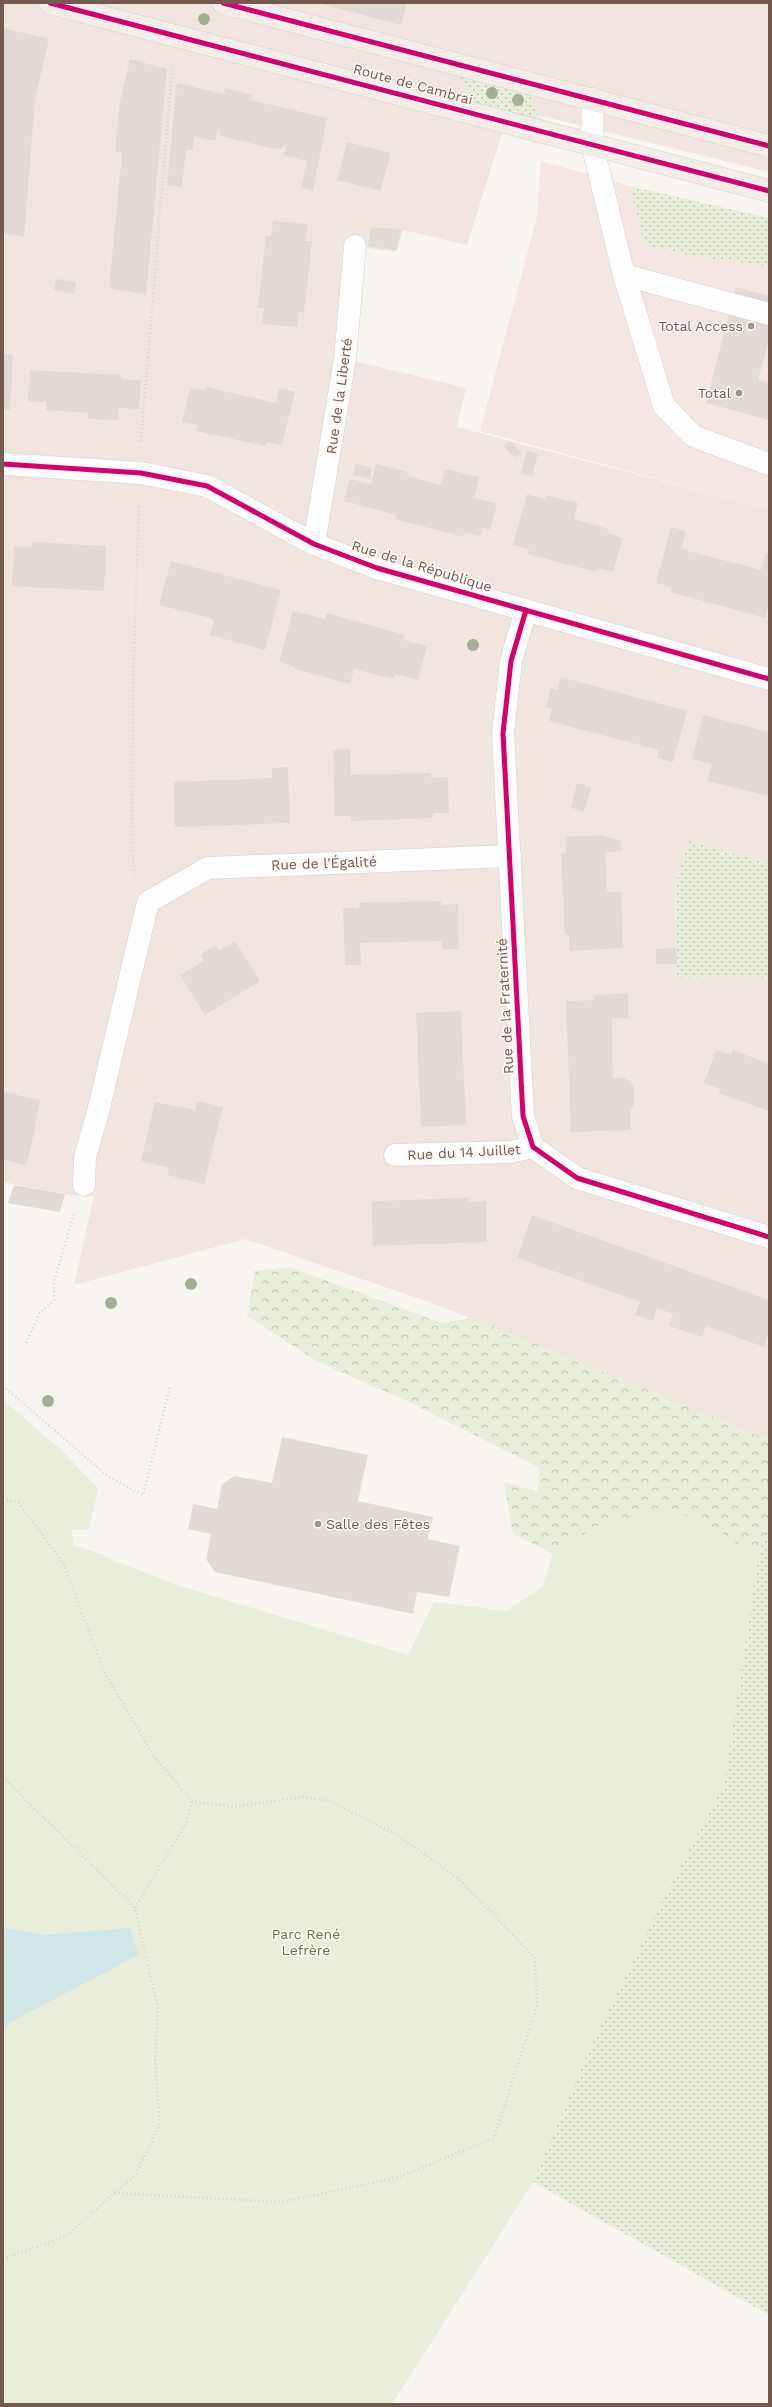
<svg xmlns="http://www.w3.org/2000/svg" width="772" height="2407" font-family="'Work Sans',sans-serif">
  <style>
    .residential { fill: #f0e6df }
    .commercial { fill: #f4e6e2 }
    .grass { fill: url(#grass-dots) }
    .forest { fill: url(#forest-crowns) }
    .green { fill: #e8eddc }
    .water { fill: #d2e7e8 }
    .building { fill: #e2dad5 }
    .lines { fill: none; stroke-linecap: round; stroke-linejoin: round }
    .minor-casing { stroke: #d6d0cb; stroke-width: 23 }
    .major-casing { stroke: #d9d0cd; stroke-width: 23 }
    .path { stroke: #dad3d0; stroke-width: 2.5; stroke-dasharray: 1 3; stroke-linecap: butt }
    .minor { stroke: #fefdfd; stroke-width: 22 }
    .major { stroke: #f2ede8; stroke-width: 22 }
    .cycleway-casing { stroke: #fef8f3; stroke-width: 8 }
    .cycleway { stroke: #d6006c; stroke-width: 5 }
    .tree { fill: #a3b095 }
    .poi-dot { fill: #a39089; stroke: #fef8f3; stroke-width: 1.5 }
    .labels { text-anchor: middle; dominant-baseline: central; stroke-width: 3; stroke-linejoin: round; paint-order: stroke }
    .street-label { font-size: 14px; fill: #755a51; stroke: #fef8f3 }
    .poi-label { font-size: 14px; fill: #755a51; stroke: #fef8f3; text-anchor: end }
    .park-label { font-size: 14px; fill: #5d794a; stroke: #fef8f3 }
  </style>
  <defs>
    <pattern id="grass-dots" width="8" height="8" patternUnits="userSpaceOnUse"><rect width="8" height="8" fill="#e8eddc"/><path d="M2 2h.1M6 6h.1" fill="none" stroke="#c1c3b5" stroke-width="1.8" stroke-linecap="round"/></pattern>
    <pattern id="forest-crowns" width="20" height="18" patternUnits="userSpaceOnUse"><rect width="20" height="18" fill="#e8eddc"/><path d="M2 6a3 3 0 1 1 6 0M12 15a3 3 0 1 1 6 0" fill="none" stroke="#c1c3b5"/></pattern>
  </defs>
  <rect width="100%" height="100%" fill="#f8f4f0"/>
  <path class="residential" d="M 3,3 L 769,3 L 769,172 L 510,108 L 467,245 L 403,230 L 395,252 L 355,246 L 346,359 L 466,388 L 457,427 L 769,509 L 769,863 L 689,841 L 675,887 L 677,978 L 759,977 L 769,981 L 769,1440 L 443,1307 L 245,1239 L 74,1285 L 94,1196 L 72,1195 L 3,1182 Z"/>
  <path class="commercial" d="M 541,161 L 630,186 L 645,245 L 693,256 L 754,264 L 769,268 L 769,509 L 480,431 L 537,217 Z"/>
  <path class="grass" d="M 458,74 L 528,92 L 540,119 L 476,105 Z
    M 630,186 L 769,218 L 769,268 L 754,264 L 693,256 L 645,245 Z
    M 689,841 L 769,863 L 769,981 L 759,977 L 677,978 L 675,887 Z
    M 769,1517 L 769,2315 L 533,2182 L 588,2053 L 662,1901 L 724,1785 L 758,1560 Z"/>
  <path class="forest" d="M 289,1267 L 442,1323 L 473,1318 L 769,1440 L 769,1517 L 758,1560 L 724,1785 L 662,1901 L 588,2053 L 533,2182 L 392,2404 L 3,2404 L 3,2223 L 109,1915 L 71,1530 L 73,1545 L 104,1555 L 247,1920 L 597,1527 L 553,1554 L 513,1534 L 504,1482 L 538,1492 L 540,1468 L 407,1401 L 318,1362 L 247,1316 L 255,1271 Z"/>
  <path class="green" d="M 3,1400 L 60,1449 L 98,1488 L 89,1529 L 72,1530 L 73,1545 L 180,1586 L 408,1655 L 434,1602 L 506,1611 L 542,1587 L 553,1554 L 597,1526 L 667,1507 L 719,1530 L 758,1560 L 724,1785 L 662,1901 L 588,2053 L 533,2182 L 392,2404 L 3,2404 Z"/>
  <path class="water" d="M 3,1928 L 44,1935 L 130,1928 L 138,1955 L 9,2023 L 3,2030 Z"/>
  <path class="building" d="M 318,3 L 407,3 L 401,25 Z
    M 3,28 L 49,39 L 35,100 L 24,237 L 3,233 Z
    M 130,59 L 167,69 L 146,295 L 109,288 L 122,153 L 115,152 L 120,102 Z
    M 177,83 L 224,94 L 225,88 L 253,95 L 251,100 L 327,118 L 313,191 L 301,188 L 307,161 L 284,156 L 286,144 L 281,149 L 271,148 L 229,138 L 220,135 L 218,128 L 215,141 L 194,136 L 193,150 L 186,150 L 182,187 L 167,185 Z
    M 347,142 L 391,153 L 380,191 L 337,180 Z
    M 273,221 L 308,224 L 306,241 L 312,241 L 308,278 L 304,312 L 299,312 L 297,327 L 262,324 L 264,308 L 258,307 L 266,236 L 271,236 Z
    M 371,227 L 401,230 L 397,251 L 368,246 Z
    M 56,279 L 76,282 L 74,294 L 54,290 Z
    M 736,287 L 769,296 L 769,339 L 758,380 L 769,383 L 769,420 L 706,403 Z
    M 3,354 L 13,355 L 10,410 L 3,409 Z
    M 30,370 L 121,375 L 121,379 L 141,380 L 139,409 L 118,408 L 118,420 L 88,419 L 88,413 L 46,410 L 46,402 L 28,401 Z
    M 206,387 L 276,403 L 279,389 L 295,392 L 282,445 L 267,442 L 265,446 L 196,431 L 198,425 L 182,422 L 190,388 L 205,391 Z
    M 510,441 L 521,453 L 515,458 L 504,447 Z
    M 527,451 L 538,454 L 532,476 L 521,473 Z
    M 356,464 L 372,468 L 370,479 L 353,475 Z
    M 376,464 L 408,472 L 407,476 L 441,485 L 445,469 L 479,477 L 474,498 L 497,504 L 490,530 L 483,528 L 480,536 L 465,533 L 464,537 L 395,519 L 396,515 L 344,501 L 350,479 L 371,484 Z
    M 527,494 L 545,499 L 546,495 L 578,503 L 574,519 L 609,529 L 607,533 L 623,538 L 613,572 L 597,568 L 596,572 L 528,554 L 529,549 L 513,545 Z
    M 671,527 L 686,531 L 681,549 L 761,570 L 766,553 L 769,554 L 769,603 L 765,618 L 670,592 L 672,587 L 656,583 Z
    M 32,542 L 106,546 L 104,591 L 12,586 L 14,546 L 31,547 Z
    M 171,561 L 281,590 L 265,650 L 210,635 L 214,619 L 159,605 Z
    M 293,611 L 325,619 L 326,613 L 405,635 L 404,640 L 427,646 L 418,680 L 395,674 L 394,679 L 354,669 L 350,684 L 295,669 L 295,667 L 279,662 Z
    M 561,677 L 687,711 L 673,762 L 657,758 L 659,750 L 549,721 L 552,708 L 546,707 L 551,688 L 557,690 Z
    M 703,715 L 769,732 L 769,796 L 707,781 L 712,764 L 692,759 Z
    M 350,749 L 351,775 L 431,773 L 431,778 L 448,777 L 449,813 L 433,813 L 433,818 L 351,821 L 351,816 L 335,816 L 333,750 Z
    M 288,767 L 290,823 L 175,827 L 174,782 L 272,778 L 272,768 Z
    M 577,783 L 591,787 L 584,811 L 571,808 Z
    M 601,835 L 621,841 L 621,851 L 605,852 L 607,892 L 621,892 L 623,948 L 569,951 L 569,935 L 565,935 L 561,853 L 566,853 L 565,837 Z
    M 441,901 L 441,905 L 458,904 L 459,949 L 443,949 L 442,941 L 360,943 L 361,965 L 345,965 L 343,908 L 359,908 L 360,903 Z
    M 235,941 L 260,981 L 205,1015 L 180,975 L 204,961 L 200,955 L 215,945 L 219,951 Z
    M 676,948 L 677,964 L 656,964 L 656,949 Z
    M 628,993 L 629,1018 L 612,1018 L 613,1078 L 625,1078 L 634,1086 L 634,1106 L 630,1110 L 631,1130 L 571,1132 L 566,1001 L 594,1000 L 594,995 Z
    M 461,1011 L 466,1125 L 421,1127 L 416,1013 Z
    M 716,1050 L 731,1055 L 733,1050 L 769,1064 L 769,1111 L 718,1093 L 720,1089 L 704,1083 Z
    M 3,1092 L 40,1100 L 35,1126 L 36,1126 L 26,1165 L 3,1160 Z
    M 197,1101 L 223,1107 L 204,1184 L 167,1175 L 169,1168 L 141,1161 L 155,1102 L 195,1110 Z
    M 14,1185 L 65,1194 L 60,1212 L 8,1203 Z
    M 469,1198 L 469,1202 L 486,1201 L 487,1242 L 373,1246 L 372,1201 Z
    M 532,1215 L 769,1300 L 769,1331 L 764,1347 L 706,1326 L 702,1337 L 669,1326 L 673,1314 L 657,1308 L 653,1321 L 635,1315 L 640,1302 L 517,1258 Z
    M 282,1437 L 368,1455 L 358,1501 L 433,1517 L 428,1539 L 460,1546 L 449,1597 L 417,1592 L 413,1614 L 215,1572 L 206,1559 L 211,1534 L 188,1529 L 193,1504 L 217,1509 L 222,1484 L 235,1476 L 272,1483 Z"/>
  <g class="lines">
    <g class="minor-casing">
      <path id="minor" d="M 593,99 L 592,144 L 624,275 L 664,406 L 693,436 L 769,464
        M 624,275 L 769,314
        M 3,464 L 141,473 L 207,486 L 314,544 L 377,568 L 769,679
        M 314,544 L 345,359 L 355,246
        M 526,610 L 511,661 L 503,733 L 523,1116 L 533,1147 L 577,1178 L 769,1237
        M 395,1155 L 510,1152 L 533,1147
        M 84,1185 L 85,1157 L 98,1112 L 148,902 L 208,868 L 510,856"/>
    </g>
    <g class="major-casing">
      <path id="major" d="M 50,3 L 769,191
        M 223,3 L 769,146"/>
    </g>
    <path class="path" d="M 141,441 L 172,68
      M 135,875 L 132,855 L 133,683 L 139,504
      M 26,1343 L 39,1314 L 54,1300 L 54,1281 L 74,1214
      M 3,1386 L 109,1477 L 143,1495 L 170,1387
      M 3,1498 L 19,1503 L 63,1563 L 104,1671 L 153,1755 L 192,1801 L 233,1807 L 303,1797 L 330,1801 L 397,1835 L 459,1879 L 535,1958 L 537,2005 L 494,2138 L 399,2177 L 282,2202 L 115,2193
      M 3,1777 L 135,1908 L 158,2009 L 155,2063 L 160,2125 L 136,2174 L 66,2236 L 3,2259
      M 135,1908 L 186,1823 L 192,1801"/>
    <use href="#minor" class="minor"/>
    <use href="#major" class="major"/>
    <g class="cycleway-casing">
      <path id="cycleway" d="M 50,3 L 769,191
        M 223,3 L 769,146
        M 3,464 L 141,473 L 207,486 L 314,544 L 377,568 L 769,679
        M 526,610 L 511,661 L 503,733 L 523,1116 L 533,1147 L 577,1178 L 769,1237"/>
    </g>
    <use href="#cycleway" class="cycleway"/>
  </g>
  <g class="tree">
    <circle cx="204" cy="19" r="6"/>
    <circle cx="492" cy="93" r="6"/>
    <circle cx="518" cy="100" r="6"/>
    <circle cx="473" cy="645" r="6"/>
    <circle cx="191" cy="1284" r="6"/>
    <circle cx="111" cy="1303" r="6"/>
    <circle cx="48" cy="1401" r="6"/>
  </g>
  <g class="poi-dot">
    <circle cx="751" cy="326" r="4"/>
    <circle cx="739" cy="393" r="4"/>
    <circle cx="318" cy="1524" r="4"/>
  </g>
  <g class="labels">
    <g class="street-label">
      <text transform="translate(413 84) rotate(15)">Route de Cambrai</text>
      <text transform="translate(339 396) rotate(-82)">Rue de la Liberté</text>
      <text transform="translate(422 566) rotate(17)">Rue de la République</text>
      <text transform="translate(324 863) rotate(-2)">Rue de l'Égalité</text>
      <text transform="translate(505 1006) rotate(-93)">Rue de la Fraternité</text>
      <text transform="translate(464 1152) rotate(-3)">Rue du 14 Juillet</text>
    </g>
    <g class="poi-label">
      <text x="743" y="326">Total Access</text>
      <text x="731" y="393">Total</text>
      <text x="326" y="1524" text-anchor="start">Salle des Fêtes</text>
    </g>
    <g class="park-label">
      <text x="306" y="1934">Parc René<tspan x="306" dy="16">Lefrère</tspan></text>
    </g>
  </g>
  <rect width="772" height="2407" fill="none" stroke="#755a51" stroke-width="8"/>
</svg>
